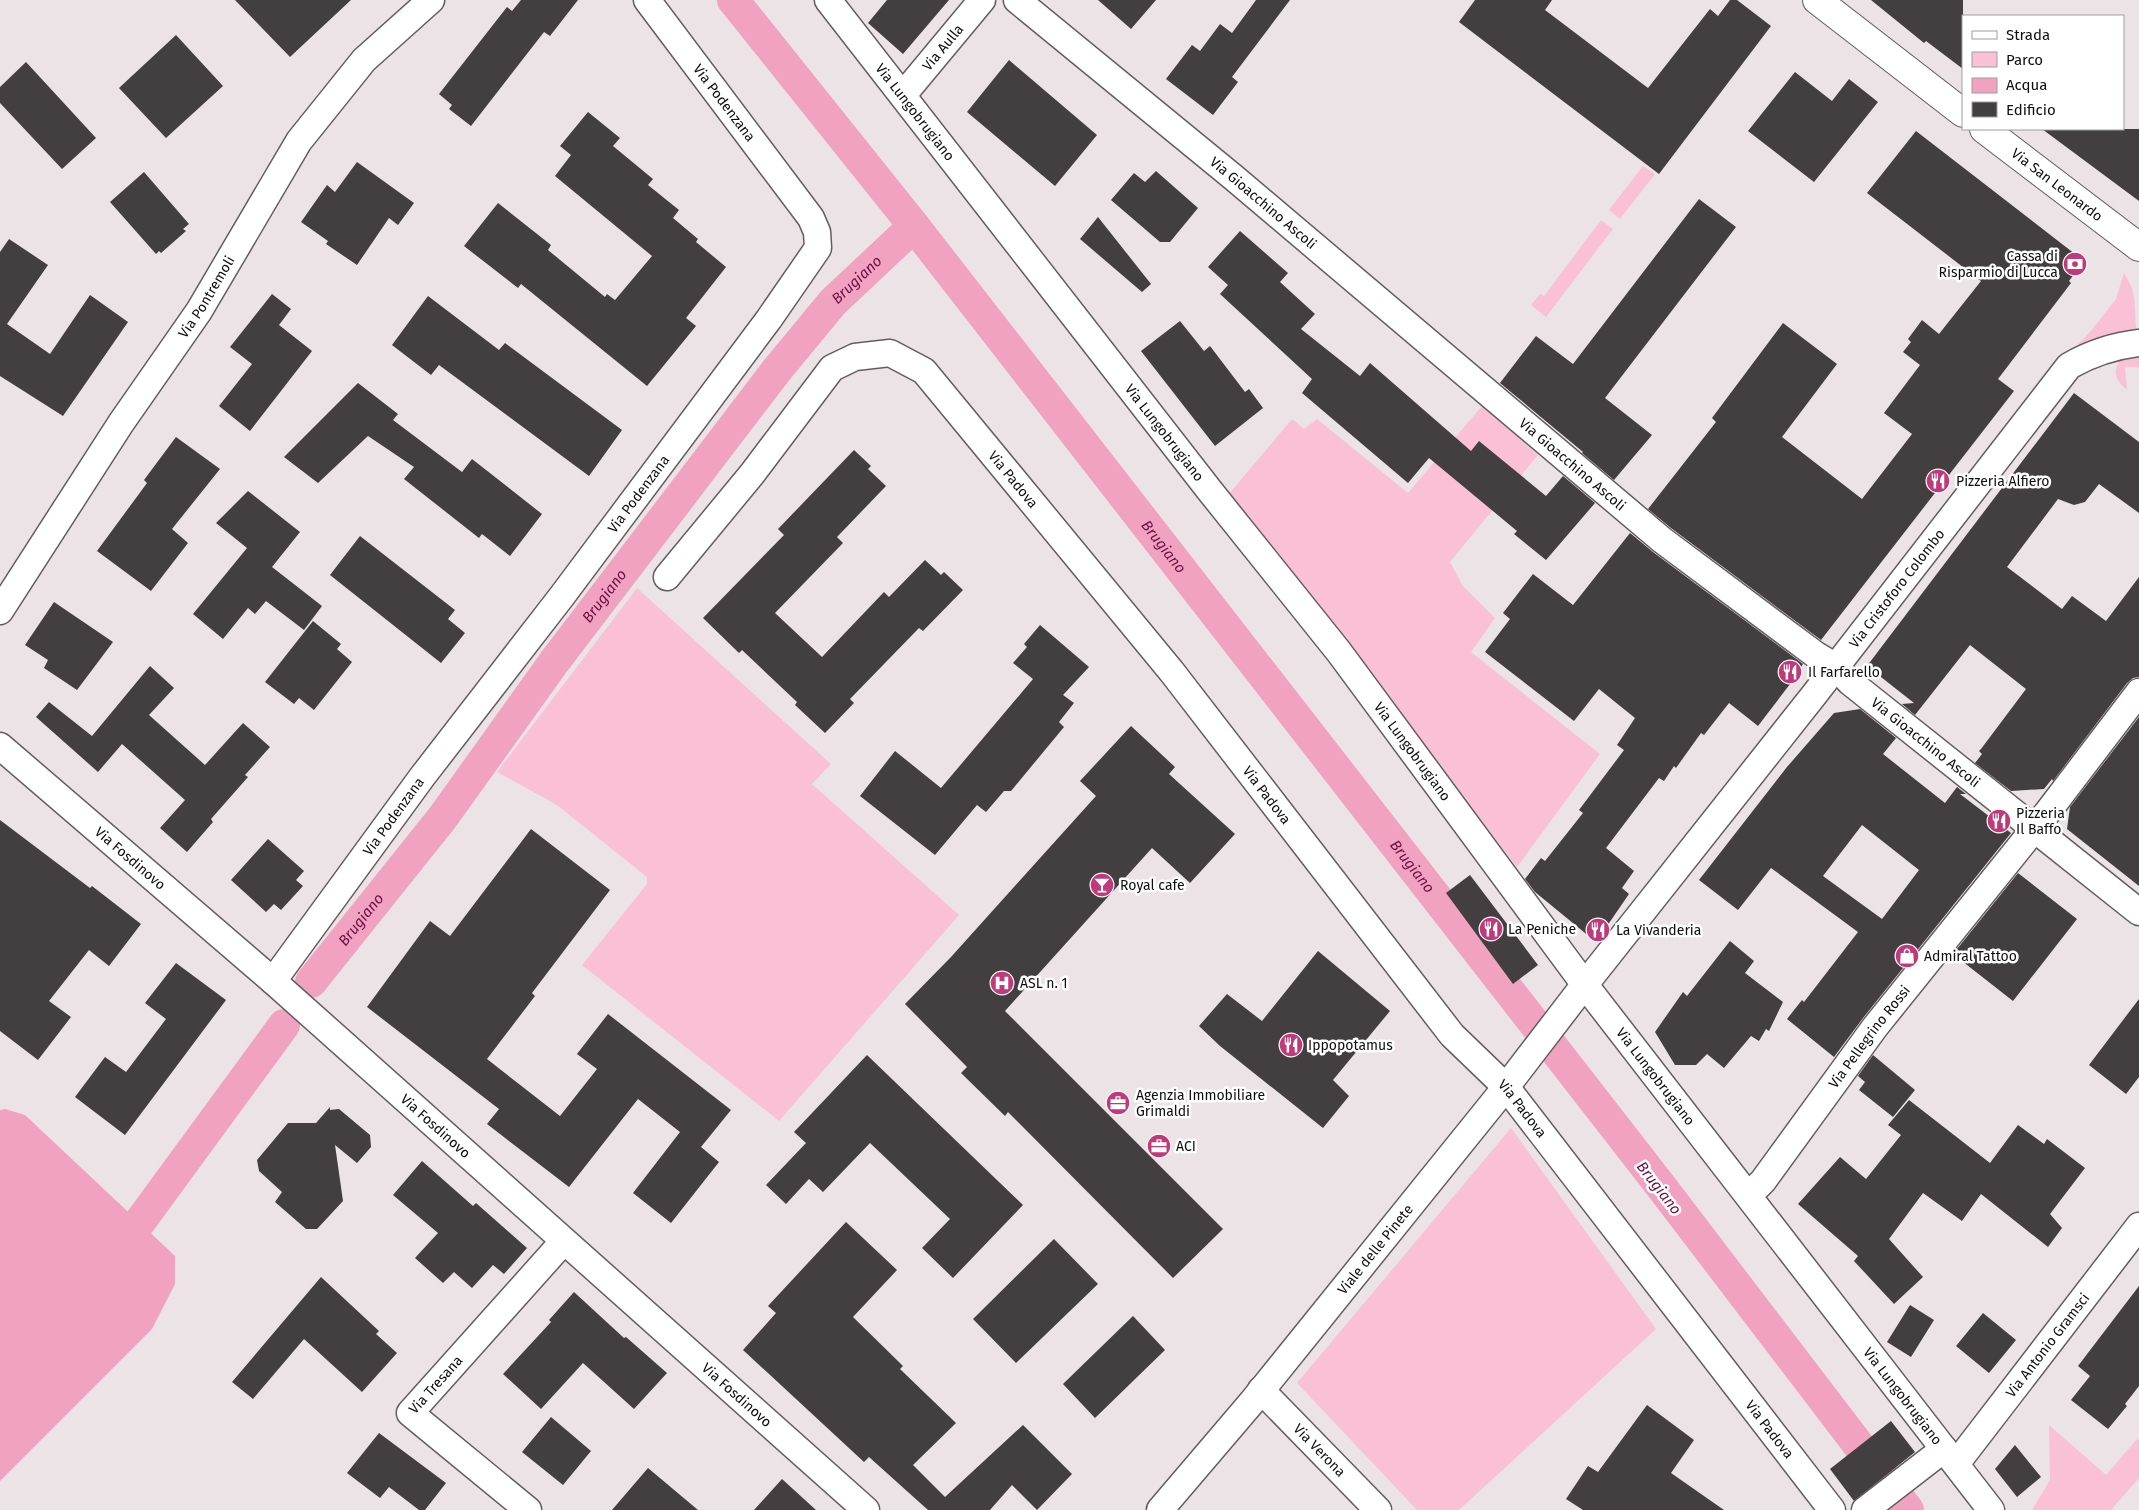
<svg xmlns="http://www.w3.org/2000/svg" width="2139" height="1510" font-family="'Fira Sans',sans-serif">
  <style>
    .green { fill: #fac1d6 }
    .water { fill: #f1a2c1 }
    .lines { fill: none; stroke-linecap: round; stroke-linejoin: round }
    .canal { stroke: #f1a2c1; stroke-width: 32 }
    .building { fill: #433e40; fill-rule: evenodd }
    .street-casing { stroke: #635d5f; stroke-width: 29 }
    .secondary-casing { stroke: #635d5f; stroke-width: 30 }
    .street { stroke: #fff; stroke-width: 26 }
    .secondary { stroke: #fff; stroke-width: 28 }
    .labels { text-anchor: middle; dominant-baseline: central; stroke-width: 5; stroke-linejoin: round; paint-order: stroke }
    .street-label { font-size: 14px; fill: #0f0d0d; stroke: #fff }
    .poi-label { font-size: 14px; fill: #0f0d0d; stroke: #fff; text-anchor: start }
    .water-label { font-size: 15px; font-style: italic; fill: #6b1040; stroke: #fff }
  </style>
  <rect width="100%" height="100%" fill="#ebe3e6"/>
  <path class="green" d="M 1643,166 L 1655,174 L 1620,219 L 1609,210 Z
    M 1601,220 L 1613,229 L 1546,317 L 1531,305 L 1540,294 L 1544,296 Z
    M 2124,273 C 2139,297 2133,305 2137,333 L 2070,353 L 2090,332 L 2116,299 Z
    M 2139,355 L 2139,369 L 2137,367 L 2125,367 L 2127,390 C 2115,380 2112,372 2121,358 Z
    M 1482,406 L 1538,455 L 1450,562 L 1463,586 L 1495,618 L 1471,652 L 1600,754 L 1517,867 L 1228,495 L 1292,419 L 1304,429 L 1317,419 L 1408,493 Z
    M 637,588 L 831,764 L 812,784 L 959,915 L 779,1121 L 582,965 L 647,884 L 647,877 L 557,805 L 497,772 Z
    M 1511,1128 L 1656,1329 L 1459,1510 L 1417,1510 L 1297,1383 Z
    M 2049,1425 L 2106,1475 L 2137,1439 L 2139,1441 L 2139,1478 L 2111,1510 L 2032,1510 L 2050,1480 Z"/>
  <path class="water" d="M 5,1109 L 25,1115 L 175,1256 L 175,1284 L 152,1329 L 0,1481 L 0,1110 Z"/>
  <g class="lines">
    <g class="canal">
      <path id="s1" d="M 733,0 L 914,226 L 1660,1185 L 1908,1510"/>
      <path id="s2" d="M 311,982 L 443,817 L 554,662 L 776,371 L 833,302 L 914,226"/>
      <path d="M 139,1223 L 284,1025"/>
    </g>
  </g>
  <path class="building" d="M 235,0 L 351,0 L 290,57 Z
    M 521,0 L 578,0 L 550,36 L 544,32 L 471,126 L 449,109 L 452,105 L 439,94 L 507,7 L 512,11 Z
    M 887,0 L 949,0 L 903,54 L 868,23 Z
    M 1098,0 L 1156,0 L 1131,29 Z
    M 1256,0 L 1290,0 L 1232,77 L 1238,82 L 1213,115 L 1166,79 L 1192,45 L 1200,51 L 1220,24 L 1232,33 Z
    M 1475,0 L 1552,0 L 1545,10 L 1648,88 L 1710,9 L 1718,16 L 1730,0 L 1737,0 L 1771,26 L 1659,174 L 1459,22 Z
    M 1871,0 L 1963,0 L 1963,69 L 1926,41 L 1924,43 Z
    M 176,35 L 223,86 L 166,138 L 119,88 Z
    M 1009,60 L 1097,135 L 1055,186 L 967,112 Z
    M 26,62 L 96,138 L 62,169 L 0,103 L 0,87 Z
    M 1795,72 L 1832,101 L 1849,79 L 1878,102 L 1814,182 L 1748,131 Z
    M 588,112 L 620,138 L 613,146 L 653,179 L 648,185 L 679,210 L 673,218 L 698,239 L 696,242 L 726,267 L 686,318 L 696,326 L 647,386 L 521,284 L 518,288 L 464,246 L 498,203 L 551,245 L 548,250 L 605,297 L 607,294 L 615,300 L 652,256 L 555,176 L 571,155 L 560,146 Z
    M 2042,129 L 2139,129 L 2139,201 L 2073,152 Z
    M 1916,131 L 2084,261 L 2069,281 L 2071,283 L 1998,379 L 2014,391 L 1821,640 L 1671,528 L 1648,509 L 1716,422 L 1712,418 L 1783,323 L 1837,364 L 1782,437 L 1862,499 L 1912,434 L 1884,413 L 1920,365 L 1903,352 L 1911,342 L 1908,339 L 1922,320 L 1939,334 L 1981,281 L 1867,193 Z
    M 357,162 L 414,203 L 398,225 L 389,218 L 357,265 L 326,244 L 328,241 L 301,222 L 327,185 L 335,192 Z
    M 1156,171 L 1198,208 L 1170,242 L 1160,242 L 1111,200 L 1134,173 L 1145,182 Z
    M 144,172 L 189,224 L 183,229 L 186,231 L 161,253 L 159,251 L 156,254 L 110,202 Z
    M 1699,199 L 1736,227 L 1605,398 L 1652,435 L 1614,480 L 1582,453 L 1583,452 L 1500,383 L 1536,336 L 1573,364 Z
    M 1098,217 L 1151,284 L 1142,292 L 1080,239 Z
    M 1240,231 L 1288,273 L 1280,282 L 1315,314 L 1301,329 L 1360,376 L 1370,363 L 1471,451 L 1479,441 L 1546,496 L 1563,476 L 1595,503 L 1546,560 L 1514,534 L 1517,531 L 1429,458 L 1408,483 L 1302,393 L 1312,379 L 1220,294 L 1228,285 L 1208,267 Z
    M 9,239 L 48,265 L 7,324 L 50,354 L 90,295 L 128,322 L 63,416 L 0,376 L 0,252 Z
    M 272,294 L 291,309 L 279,325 L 312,351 L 250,431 L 219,406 L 252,364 L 230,347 Z
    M 428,296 L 499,350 L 505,343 L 622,430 L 589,476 L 439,365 L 431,375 L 392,345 Z
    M 1180,321 L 1204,351 L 1210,346 L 1245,392 L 1249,389 L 1263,408 L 1215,446 L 1141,351 Z
    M 358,383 L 398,414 L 393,420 L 462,472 L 472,459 L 542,514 L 510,556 L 482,534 L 479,538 L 404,479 L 414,467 L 368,436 L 318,483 L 284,457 Z
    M 2074,393 L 2139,442 L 2139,513 L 2099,484 L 2085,502 L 2074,505 L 2058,499 L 2007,567 L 2062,609 L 2072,596 L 2106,621 L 2139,577 L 2139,677 L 2133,678 L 2127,683 L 2053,781 L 2052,779 L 2044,789 L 2011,791 L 1975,763 L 1982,754 L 1979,751 L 1981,749 L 2026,689 L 1970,645 L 1915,715 L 1902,704 L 1914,703 L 1867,666 Z
    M 176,437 L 220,469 L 172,529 L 188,543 L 151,591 L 97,551 L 147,483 L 144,480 Z
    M 854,450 L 871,466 L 868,469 L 886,486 L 837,537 L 843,543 L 775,613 L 822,657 L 884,592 L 889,597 L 925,560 L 941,575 L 944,572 L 963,590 L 923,631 L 919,628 L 850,699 L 854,703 L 825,733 L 795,705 L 797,702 L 742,650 L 739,653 L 703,618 L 784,535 L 778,529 Z
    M 248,491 L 300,532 L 272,567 L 322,606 L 304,630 L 266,601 L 255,614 L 248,608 L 223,639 L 193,614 L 247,548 L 216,523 Z
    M 1630,533 L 1653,552 L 1803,664 L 1799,670 L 1800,671 L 1758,726 L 1729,703 L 1704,735 L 1701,733 L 1676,768 L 1674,766 L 1664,781 L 1659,778 L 1606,848 L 1634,871 L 1622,888 L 1629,894 L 1596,942 L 1535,892 L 1525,879 L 1541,858 L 1545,861 L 1583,813 L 1579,810 L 1624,750 L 1617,745 L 1635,718 L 1599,689 L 1574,721 L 1485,652 L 1510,619 L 1503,613 L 1533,574 L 1573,605 Z
    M 360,536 L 455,610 L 448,619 L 465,633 L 441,663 L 330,575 Z
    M 54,602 L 113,642 L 77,690 L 44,668 L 48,660 L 25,645 Z
    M 313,621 L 341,644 L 337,649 L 352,662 L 314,710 L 299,698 L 294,704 L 265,682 Z
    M 1040,625 L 1089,667 L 1063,695 L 1074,703 L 1059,722 L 1064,727 L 1011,791 L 1004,791 L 986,812 L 977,805 L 935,855 L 860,796 L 895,751 L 941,788 L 1033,679 L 1013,663 L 1027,647 L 1024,644 Z
    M 150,666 L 174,688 L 149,715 L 205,765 L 243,723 L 270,747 L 245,775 L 248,777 L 211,819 L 213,822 L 187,852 L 160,828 L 185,800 L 122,744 L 98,772 L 36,717 L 49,702 L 92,736 Z
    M 1860,709 L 1896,738 L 1883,754 L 1945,803 L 1957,787 L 1966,794 L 1960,794 L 2011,833 L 1863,1018 L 1834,1057 L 1787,1019 L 1802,1000 L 1804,1002 L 1858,932 L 1771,868 L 1738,910 L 1699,880 L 1787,767 L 1834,713 ZM 1862,825 L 1919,870 L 1882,919 L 1823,876 Z
    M 2139,717 L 2139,886 L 2067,829 L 2070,807 Z
    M 1131,726 L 1175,767 L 1169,774 L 1235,834 L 1190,883 L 1152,848 L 1005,1011 L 1223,1229 L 1173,1278 L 1008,1112 L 1005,1116 L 961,1073 L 967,1067 L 905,1004 L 951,957 L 1096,796 L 1080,781 Z
    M 0,820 L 90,888 L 92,886 L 141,924 L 109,966 L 89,950 L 49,1001 L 71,1017 L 38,1060 L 0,1031 Z
    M 531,829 L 610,890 L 532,993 L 535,996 L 487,1059 L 560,1116 L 597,1069 L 577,1054 L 608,1014 L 731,1110 L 701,1147 L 719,1162 L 671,1223 L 633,1193 L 680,1132 L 638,1099 L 569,1187 L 487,1124 L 499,1109 L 367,1007 L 430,921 L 450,936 Z
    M 268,839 L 304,871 L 296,880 L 303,886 L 281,910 L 274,904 L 266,912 L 231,880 Z
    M 2018,873 L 2077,919 L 2013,1001 L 1953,954 Z
    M 1470,875 L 1538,965 L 1513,984 L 1446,893 Z
    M 1730,941 L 1754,961 L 1745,973 L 1783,1002 L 1769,1031 L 1766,1029 L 1759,1041 L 1751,1036 L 1724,1068 L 1707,1054 L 1696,1065 L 1675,1065 L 1655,1032 L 1683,992 L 1687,996 Z
    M 1318,951 L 1390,1011 L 1333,1080 L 1349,1096 L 1323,1128 L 1220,1046 L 1199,1026 L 1227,994 L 1262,1021 Z
    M 176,963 L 226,1000 L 125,1135 L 75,1097 L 105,1057 L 126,1072 L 166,1019 L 145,1003 Z
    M 2139,999 L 2139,1077 L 2126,1094 L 2089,1065 Z
    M 867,1055 L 1023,1205 L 953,1278 L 922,1248 L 950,1219 L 870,1143 L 823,1192 L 809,1179 L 786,1204 L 766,1185 L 806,1143 L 794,1132 Z
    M 1873,1055 L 1915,1090 L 1893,1117 L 1859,1090 L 1865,1082 L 1858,1076 Z
    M 1909,1100 L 1990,1163 L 2018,1125 L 2044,1144 L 2047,1139 L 2085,1168 L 2050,1214 L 2062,1228 L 2048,1247 L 1981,1194 L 1962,1221 L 1923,1193 L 1889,1239 L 1923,1277 L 1894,1304 L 1854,1261 L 1858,1256 L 1798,1204 L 1840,1157 L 1866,1179 L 1901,1135 L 1888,1125 Z
    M 330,1107 L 330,1110 L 339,1109 L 370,1135 L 371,1147 L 357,1163 L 335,1145 L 343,1201 L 317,1229 L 306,1229 L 275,1202 L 282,1192 L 259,1171 L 257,1160 L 288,1123 L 316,1123 Z
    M 422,1161 L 473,1206 L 476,1203 L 527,1248 L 504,1274 L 493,1265 L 472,1288 L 454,1272 L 443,1283 L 415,1258 L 438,1233 L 393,1195 Z
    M 846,1222 L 897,1270 L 853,1317 L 903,1366 L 900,1369 L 956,1423 L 913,1465 L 945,1497 L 1023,1425 L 1072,1474 L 1037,1510 L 1012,1485 L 990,1510 L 928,1510 L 869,1457 L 864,1462 L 743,1350 L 776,1313 L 768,1306 Z
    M 1054,1239 L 1098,1284 L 1016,1363 L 973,1319 Z
    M 321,1277 L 379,1331 L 376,1334 L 397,1353 L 362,1392 L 304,1339 L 253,1399 L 232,1382 Z
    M 2139,1286 L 2139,1386 L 2125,1404 L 2127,1406 L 2108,1429 L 2071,1400 L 2090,1376 L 2078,1366 Z
    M 574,1292 L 624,1338 L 626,1337 L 667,1373 L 634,1409 L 583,1363 L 541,1409 L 503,1374 L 551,1322 L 549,1320 Z
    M 1910,1305 L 1934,1320 L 1911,1357 L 1887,1342 Z
    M 1983,1313 L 2016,1340 L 1989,1373 L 1956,1346 Z
    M 1133,1316 L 1165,1350 L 1095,1418 L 1063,1384 Z
    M 1647,1405 L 1694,1440 L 1671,1473 L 1724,1510 L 1583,1510 L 1566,1499 L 1588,1466 L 1598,1472 Z
    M 551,1417 L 591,1451 L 563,1485 L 522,1452 Z
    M 1891,1421 L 1915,1452 L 1854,1501 L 1830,1469 Z
    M 379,1433 L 446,1483 L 425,1510 L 419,1510 L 389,1487 L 380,1498 L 347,1473 Z
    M 2015,1445 L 2041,1477 L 2017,1497 L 1995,1469 Z
    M 648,1468 L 698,1510 L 612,1510 Z
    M 782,1479 L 816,1510 L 754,1510 Z"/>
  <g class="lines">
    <g class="street-casing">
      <g id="street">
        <path id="s3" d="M 828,0 L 1210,491 L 1339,652 L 1585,985 L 1991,1510"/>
        <path id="s4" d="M 1017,0 L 1233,177 L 1662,540 L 1816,655 L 1836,667 L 1850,682 L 2139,912"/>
        <path id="s5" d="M 903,95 L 982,0"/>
        <path id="s6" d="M 667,577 L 752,474 L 832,368 L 855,357 L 890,353 L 924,371 L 1172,672 L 1452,1035 L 1506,1087 L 1832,1510"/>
        <path id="s7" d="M 0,611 L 121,423 L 199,311 L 299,141 L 364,60 L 431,0"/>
        <path id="s8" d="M 0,746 L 273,981 L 866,1510"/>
        <path id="s9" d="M 273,981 L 422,777 L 562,596 L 769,319 L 818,248 L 817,232 L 811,218 L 647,0"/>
        <path id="s10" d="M 1749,1195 L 1763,1181 L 1875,1027 L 2047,813 L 2139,692"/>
        <path id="s11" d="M 1261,1390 L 1378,1510"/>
        <path id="s12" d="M 1956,1464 L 2139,1226"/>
        <path id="s13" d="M 528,1510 L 410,1413 L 563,1242"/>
        <path id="s14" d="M 1160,1510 L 1252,1402 L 1506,1087 L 1575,997 L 1814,695 L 2069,366 C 2092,353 2113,346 2139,343"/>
        <path d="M 1865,1510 L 1944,1449"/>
      </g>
    </g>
    <g class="secondary-casing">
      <g id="secondary">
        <path d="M 1817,0 L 1963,113"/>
        <path id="s15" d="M 1984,129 L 2139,247"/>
      </g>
    </g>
    <use href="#street" class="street"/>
    <use href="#secondary" class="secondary"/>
  </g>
  <defs>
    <g id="bank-disc" transform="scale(1.25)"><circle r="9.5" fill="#bf397b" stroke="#fff"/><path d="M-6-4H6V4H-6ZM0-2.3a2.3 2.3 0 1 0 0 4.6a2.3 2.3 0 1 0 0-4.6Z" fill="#fff"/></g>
    <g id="restaurant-disc" transform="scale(1.25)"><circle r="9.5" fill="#bf397b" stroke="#fff"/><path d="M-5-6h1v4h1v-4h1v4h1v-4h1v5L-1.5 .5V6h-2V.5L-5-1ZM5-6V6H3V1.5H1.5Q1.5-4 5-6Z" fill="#fff"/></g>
    <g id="bar-disc" transform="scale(1.25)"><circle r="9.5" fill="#bf397b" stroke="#fff"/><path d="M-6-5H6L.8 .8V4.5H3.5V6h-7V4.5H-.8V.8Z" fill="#fff"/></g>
    <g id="shop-disc" transform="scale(1.25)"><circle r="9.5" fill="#bf397b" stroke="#fff"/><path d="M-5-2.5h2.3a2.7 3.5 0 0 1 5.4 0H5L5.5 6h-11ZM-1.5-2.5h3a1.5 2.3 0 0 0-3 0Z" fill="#fff"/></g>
    <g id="hospital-disc" transform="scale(1.25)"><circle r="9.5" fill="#bf397b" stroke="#fff"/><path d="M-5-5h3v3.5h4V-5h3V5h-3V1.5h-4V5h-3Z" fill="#fff"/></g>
    <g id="office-disc" transform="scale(1.25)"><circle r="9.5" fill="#bf397b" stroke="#fff"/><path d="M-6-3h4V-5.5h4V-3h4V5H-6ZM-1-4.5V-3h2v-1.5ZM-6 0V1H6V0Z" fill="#fff"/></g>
  </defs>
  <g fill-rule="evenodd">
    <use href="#bank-disc" x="2075" y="264"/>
    <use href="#restaurant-disc" x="1938" y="481"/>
    <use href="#restaurant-disc" x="1790" y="672"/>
    <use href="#restaurant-disc" x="1999" y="821"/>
    <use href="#bar-disc" x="1102" y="885"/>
    <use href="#restaurant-disc" x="1491" y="929"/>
    <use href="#restaurant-disc" x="1598" y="930"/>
    <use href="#shop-disc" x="1907" y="956"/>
    <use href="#hospital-disc" x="1002" y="983"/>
    <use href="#restaurant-disc" x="1291" y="1045"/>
    <use href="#office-disc" x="1118" y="1103"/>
    <use href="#office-disc" x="1159" y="1146"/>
  </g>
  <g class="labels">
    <g class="street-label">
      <text stroke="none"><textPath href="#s5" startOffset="62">Via Aulla</textPath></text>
      <text transform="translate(724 103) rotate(53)">Via Podenzana</text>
      <text stroke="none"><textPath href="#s3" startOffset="142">Via Lungobrugiano</textPath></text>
      <text stroke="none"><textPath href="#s15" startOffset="92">Via San Leonardo</textPath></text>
      <text stroke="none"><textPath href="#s4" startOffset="319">Via Gioacchino Ascoli</textPath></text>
      <text stroke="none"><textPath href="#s7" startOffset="376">Via Pontremoli</textPath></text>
      <text stroke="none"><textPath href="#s3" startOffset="548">Via Lungobrugiano</textPath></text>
      <text stroke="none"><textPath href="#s4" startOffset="724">Via Gioacchino Ascoli</textPath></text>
      <text stroke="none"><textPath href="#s6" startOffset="506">Via Padova</textPath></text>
      <text stroke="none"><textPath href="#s9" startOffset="609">Via Podenzana</textPath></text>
      <text stroke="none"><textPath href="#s14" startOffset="1180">Via Cristoforo Colombo</textPath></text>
      <text stroke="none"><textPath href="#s4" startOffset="1174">Via Gioacchino Ascoli</textPath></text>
      <text stroke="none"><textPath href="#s3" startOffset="952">Via Lungobrugiano</textPath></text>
      <text stroke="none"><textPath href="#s6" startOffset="911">Via Padova</textPath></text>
      <text stroke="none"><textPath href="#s9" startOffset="204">Via Podenzana</textPath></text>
      <text stroke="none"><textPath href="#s8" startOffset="172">Via Fosdinovo</textPath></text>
      <text stroke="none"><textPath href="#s10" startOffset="199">Via Pellegrino Rossi</textPath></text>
      <text stroke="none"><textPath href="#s3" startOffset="1358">Via Lungobrugiano</textPath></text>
      <text stroke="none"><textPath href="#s6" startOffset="1316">Via Padova</textPath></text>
      <text stroke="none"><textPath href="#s8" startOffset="578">Via Fosdinovo</textPath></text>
      <text stroke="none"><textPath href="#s14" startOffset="338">Viale delle Pinete</textPath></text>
      <text stroke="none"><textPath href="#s12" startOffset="150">Via Antonio Gramsci</textPath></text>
      <text stroke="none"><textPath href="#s13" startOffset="191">Via Tresana</textPath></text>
      <text stroke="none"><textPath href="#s8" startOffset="982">Via Fosdinovo</textPath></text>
      <text stroke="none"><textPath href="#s3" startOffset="1762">Via Lungobrugiano</textPath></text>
      <text stroke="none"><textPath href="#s6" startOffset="1721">Via Padova</textPath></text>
      <text stroke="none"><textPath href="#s11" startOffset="84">Via Verona</textPath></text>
    </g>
    <g class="poi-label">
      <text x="2058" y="256" text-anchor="end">Cassa di<tspan x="2058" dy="16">Risparmio di Lucca</tspan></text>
      <text x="1956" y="481">Pizzeria Alfiero</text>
      <text x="1808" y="672">Il Farfarello</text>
      <text x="2016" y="813">Pizzeria<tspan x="2016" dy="16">Il Baffo</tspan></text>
      <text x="1120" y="885">Royal cafe</text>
      <text x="1508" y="929">La Peniche</text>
      <text x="1616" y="930">La Vivanderia</text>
      <text x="1924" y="956">Admiral Tattoo</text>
      <text x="1020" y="983">ASL n. 1</text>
      <text x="1308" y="1045">Ippopotamus</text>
      <text x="1136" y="1095">Agenzia Immobiliare<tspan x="1136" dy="16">Grimaldi</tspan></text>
      <text x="1176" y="1146">ACI</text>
    </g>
    <g class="water-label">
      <text stroke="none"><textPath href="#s2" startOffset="890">Brugiano</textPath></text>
      <text stroke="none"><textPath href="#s1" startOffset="696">Brugiano</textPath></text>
      <text stroke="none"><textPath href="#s2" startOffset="485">Brugiano</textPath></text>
      <text stroke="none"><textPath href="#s1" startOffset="1101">Brugiano</textPath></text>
      <text stroke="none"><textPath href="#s2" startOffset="80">Brugiano</textPath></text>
      <text transform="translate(1659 1188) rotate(52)">Brugiano</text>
    </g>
  </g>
  <rect x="1962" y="15" width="162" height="115" fill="#ffffff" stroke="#9f9e9e"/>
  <rect x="1972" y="31" width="25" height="8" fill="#ffffff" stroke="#9f9e9e"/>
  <text x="2006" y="40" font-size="15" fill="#0f0d0d">Strada</text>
  <rect x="1972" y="52" width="25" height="15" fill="#fac1d6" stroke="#9f9e9e"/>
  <text x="2006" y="65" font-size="15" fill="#0f0d0d">Parco</text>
  <rect x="1972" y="78" width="25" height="15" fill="#f1a2c1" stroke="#9f9e9e"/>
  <text x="2006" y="90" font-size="15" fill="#0f0d0d">Acqua</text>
  <rect x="1972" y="102" width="25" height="15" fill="#433e40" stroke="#9f9e9e"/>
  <text x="2006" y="115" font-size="15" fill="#0f0d0d">Edificio</text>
</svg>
